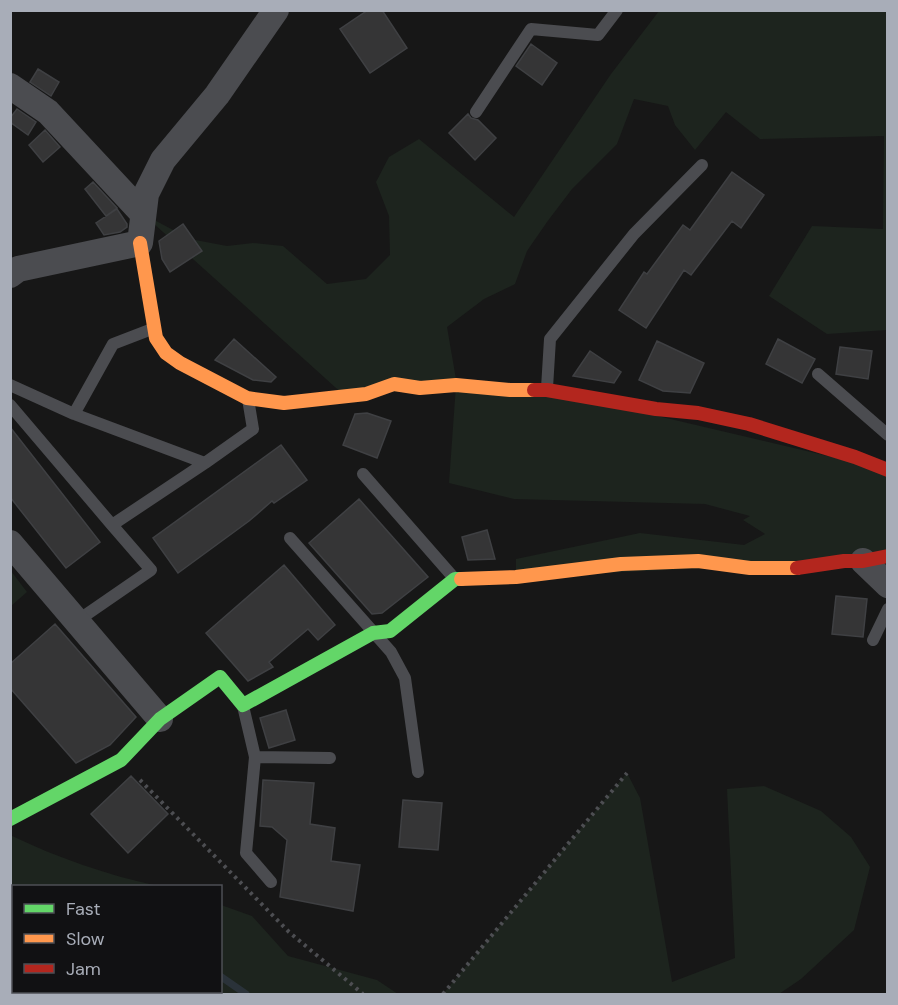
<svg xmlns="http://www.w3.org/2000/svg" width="898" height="1005" font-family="'DM Sans',sans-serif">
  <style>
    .green { fill: #1d241e }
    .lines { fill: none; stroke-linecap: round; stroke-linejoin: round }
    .stream { stroke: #2a3239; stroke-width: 7 }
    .building { fill: #353536; stroke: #3f4043; stroke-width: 1.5 }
    .path { stroke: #4d4e52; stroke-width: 4; stroke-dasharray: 3 4.5; stroke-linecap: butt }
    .lane { stroke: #4b4c50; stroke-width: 12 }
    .street { stroke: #4b4c50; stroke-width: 26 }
    .fast { stroke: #63d668; stroke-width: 14 }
    .slow { stroke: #ff974d; stroke-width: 14 }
    .jam { stroke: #b3261e; stroke-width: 14 }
  </style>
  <rect width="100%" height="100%" fill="#171717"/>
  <path class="green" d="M 659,11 L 887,11 L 887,330 L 827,334 L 769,296 L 812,226 L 883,229 L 884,136 L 760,139 L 726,112 L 695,150 L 675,125 L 668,106 L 634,99 L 617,144 L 572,189 L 547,222 L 527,251 L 515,284 L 484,299 L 447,327 L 457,385 L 547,390 L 887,470 L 887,582 L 863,561 L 516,577 L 516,559 L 640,533 L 744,545 L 765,534 L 743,520 L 750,516 L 705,504 L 514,499 L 449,483 L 456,385 L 346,397 L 143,214 L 190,239 L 227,246 L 253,243 L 283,246 L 327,284 L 366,279 L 390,255 L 389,216 L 376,182 L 389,157 L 419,139 L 514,217 L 611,74 Z
    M 11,571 L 27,592 L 11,606 L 10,606 Z
    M 627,773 L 640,798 L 672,982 L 735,958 L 727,789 L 764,786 L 821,811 L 851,837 L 870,867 L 854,930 L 801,979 L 779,994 L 443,994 Z
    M 10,835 C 58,858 107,875 158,886 L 14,886 L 13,922 L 10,921 Z
    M 221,905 L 252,916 L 288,956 L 377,980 L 398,994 L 207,994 L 203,992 L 220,992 Z"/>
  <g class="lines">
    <path class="stream" d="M 10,889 L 14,890
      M 220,976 L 246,994"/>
  </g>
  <path class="building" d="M 368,10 L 382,10 L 407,48 L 370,73 L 340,29 Z
    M 531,44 L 557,63 L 542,85 L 516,66 Z
    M 38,69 L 59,82 L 51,96 L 30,82 Z
    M 17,109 L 36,122 L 28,135 L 10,122 L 10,118 Z
    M 468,114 L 471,118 L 478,120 L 496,138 L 475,160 L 449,133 Z
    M 45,130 L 60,147 L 43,162 L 29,145 Z
    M 732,172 L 764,195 L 741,228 L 732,221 L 691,275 L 684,270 L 646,328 L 619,310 L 644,272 L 647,274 L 683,225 L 690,230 Z
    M 93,182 L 117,208 L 106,216 L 85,189 Z
    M 117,209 L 127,224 L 127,227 L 120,232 L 104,235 L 96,223 Z
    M 183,224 L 202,251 L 170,272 L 162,259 L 159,241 Z
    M 234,339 L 276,377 L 271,382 L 253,380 L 215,360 Z
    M 778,339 L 815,359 L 802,383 L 766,364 Z
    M 657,341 L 704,363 L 690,393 L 663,391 L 639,380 Z
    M 840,347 L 872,351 L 868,379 L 836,374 Z
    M 590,351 L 621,372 L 614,383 L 573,376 Z
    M 367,413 L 391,421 L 377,458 L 343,445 L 355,414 Z
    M 10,427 L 100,542 L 66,568 L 10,497 Z
    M 281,445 L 307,480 L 274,503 L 272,501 L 249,521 L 178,573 L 153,538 Z
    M 359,499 L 428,577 L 382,613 L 372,614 L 309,543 Z
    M 487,530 L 495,559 L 468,560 L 462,537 Z
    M 284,565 L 335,625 L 318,640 L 308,629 L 269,662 L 273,667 L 248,681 L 206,633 Z
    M 836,596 L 867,599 L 863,637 L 832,634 Z
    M 55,624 L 136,717 L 110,745 L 76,763 L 10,688 L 10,664 Z
    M 286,710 L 295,740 L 269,748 L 260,718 Z
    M 131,776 L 168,814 L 128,853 L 91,814 Z
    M 263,780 L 314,783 L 310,824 L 335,828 L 331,861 L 360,865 L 353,911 L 280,897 L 287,840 L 272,827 L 260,826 Z
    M 403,800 L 442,803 L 438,850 L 399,847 Z"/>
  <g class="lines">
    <path class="path" d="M 140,780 L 289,932 L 363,994
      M 10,962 L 14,965
      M 41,992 L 44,994
      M 443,994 L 627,773"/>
    <path class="lane" d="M 476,112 L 531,29 L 598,35 L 617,10
      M 818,374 L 888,435
      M 10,385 L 74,414 L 205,463 L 112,525 L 10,405
      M 547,388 L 550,339 L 634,234 L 702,165
      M 74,414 L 113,344 L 152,329
      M 205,463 L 253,429 L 248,399
      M 363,474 L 454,578
      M 290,538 L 391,652 L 405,678 L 418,772
      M 77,621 L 151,570 L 112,525
      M 873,640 L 888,609
      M 243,706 L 255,757 L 246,853 L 271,882
      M 255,757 L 330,758"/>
    <path class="street" d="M 10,86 L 48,112 L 143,214
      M 10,275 L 18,269 L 140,243 L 146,194 L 163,160 L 217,95 L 276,10
      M 10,543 L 160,719
      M 863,561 L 888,585"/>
    <path class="fast" d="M 10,819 L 121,760 L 160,719 L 220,677 L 243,705 L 373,633 L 390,631 L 455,579 L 461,579"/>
    <path class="slow" d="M 140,243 L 156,338 L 166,353 L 180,363 L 247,398 L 284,403 L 366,394 L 394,384 L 420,388 L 456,385 L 510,390 L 534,390
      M 461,579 L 516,577 L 621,564 L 698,561 L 750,568 L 797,568"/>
    <path class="jam" d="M 534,390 L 547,390 L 656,409 L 698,413 L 749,424 L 855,457 L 888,470
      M 797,568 L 844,561 L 863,561 L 888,556"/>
  </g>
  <rect width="898" height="1005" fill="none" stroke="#a8adb8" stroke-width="24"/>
  <rect x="12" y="885" width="210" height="108" fill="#111113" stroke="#4d4f55" stroke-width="1.5"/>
  <rect x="24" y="904" width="30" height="9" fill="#63d668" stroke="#4d4f55" stroke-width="1.5"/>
  <text x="66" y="915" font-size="18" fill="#a8adb8">Fast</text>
  <rect x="24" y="934" width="30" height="9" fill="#ff974d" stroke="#4d4f55" stroke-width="1.5"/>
  <text x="66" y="945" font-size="18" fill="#a8adb8">Slow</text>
  <rect x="24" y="964" width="30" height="9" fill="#b3261e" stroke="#4d4f55" stroke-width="1.5"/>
  <text x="66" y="975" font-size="18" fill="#a8adb8">Jam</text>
</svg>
